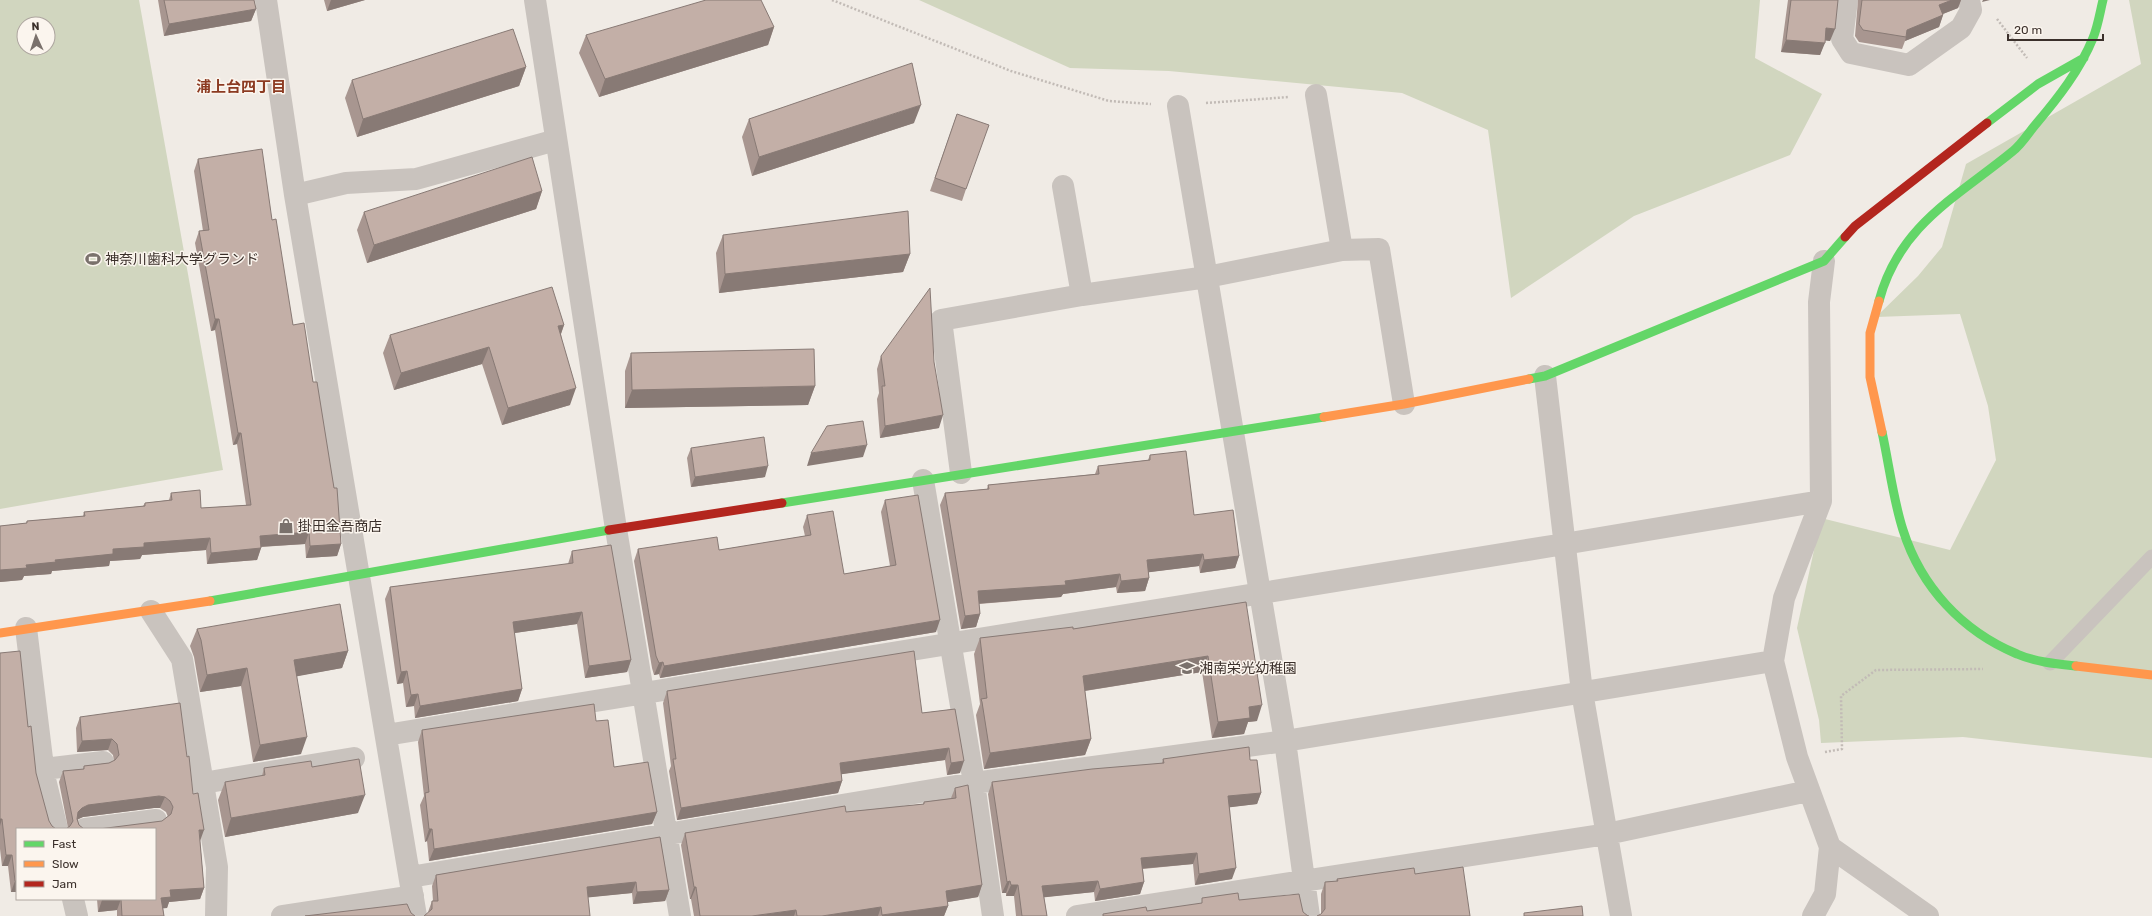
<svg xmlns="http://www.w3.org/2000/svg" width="2152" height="916" font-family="Rubik,'Noto Sans JP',sans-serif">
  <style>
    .green { fill: #d1d6bf; fill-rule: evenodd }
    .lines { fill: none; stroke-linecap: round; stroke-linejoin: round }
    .path { stroke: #c2bbb6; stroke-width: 2.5; stroke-dasharray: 2 2; stroke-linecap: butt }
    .lane { stroke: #c9c3be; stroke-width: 15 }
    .street { stroke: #c9c3be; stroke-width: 22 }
    .fast { stroke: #63d668; stroke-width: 9 }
    .slow { stroke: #ff974d; stroke-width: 9 }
    .jam { stroke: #b3261e; stroke-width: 9 }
    .wall { fill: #a89690 }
    .shaded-wall { fill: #887a75 }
    .building { fill: #c3afa7; stroke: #887a75 }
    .labels { text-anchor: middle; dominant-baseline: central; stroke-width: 3; stroke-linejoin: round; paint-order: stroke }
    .poi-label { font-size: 14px; fill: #3b302b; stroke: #fbf5ee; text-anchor: start }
    .neighbourhood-label { font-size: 15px; font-weight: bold; fill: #8c3b22; stroke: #fbf5ee }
  </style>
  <rect width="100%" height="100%" fill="#f0ebe5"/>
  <path class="green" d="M 0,0 L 139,0 L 223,470 L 0,509 ZM 24,24 L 48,24 L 48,48 L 24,48 Z
    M 919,0 L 1760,0 L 1755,58 L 1822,94 L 1790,155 L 1634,216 L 1511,298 L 1488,130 L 1402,93 L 1169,71 L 1070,68 Z
    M 2129,0 L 2152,0 L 2152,758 L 1963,737 L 1821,743 L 1819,720 L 1797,628 L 1821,518 L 1950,550 L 1996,460 L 1988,406 L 1960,314 L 1876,317 L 1918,276 L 1942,247 L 1966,164 L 2141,64 Z"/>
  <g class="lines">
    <path class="path" d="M 832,0 L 1011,71 L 1109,101 L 1151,104
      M 1997,19 L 2027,58
      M 1206,103 L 1289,97
      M 1825,752 L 1842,749 L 1841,696 L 1876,670 L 1983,669"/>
    <path class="lane" d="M 2050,663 L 2152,557"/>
    <path class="street" d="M 266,0 L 295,195 L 416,916
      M 535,0 L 616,529 L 680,916
      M 1847,0 L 1842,39 L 1851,53 L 1909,65 L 1961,28 L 1971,10 L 1969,0
      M 1316,95 L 1342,250
      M 1178,106 L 1285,741 L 1309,916
      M 1063,186 L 1082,295
      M 295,195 L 346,183 L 416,179 L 556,140
      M 1545,376 L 1582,692 L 1621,916
      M 961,473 L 941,320 L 1082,295 L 1207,277 L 1342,250 L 1379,249 L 1404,404
      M 923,480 L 974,783 L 993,916
      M 151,611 L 182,659 L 217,867 L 216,916
      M 26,628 L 44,775 L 57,829
      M 386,735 L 1564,544 L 1821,501
      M 44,769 L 103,762
      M 203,783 L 354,758
      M 85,829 L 156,820
      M 1830,847 L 1928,916
      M 410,877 L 974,783 L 1285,741 L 1773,661
      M 73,899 L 77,916
      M 282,916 L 413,896
      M 1077,916 L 1607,834 L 1808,791
      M 1813,916 L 1825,894 L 1830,847 L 1797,757 L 1773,661 L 1784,598 L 1821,501 L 1819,302 L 1824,261"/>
    <path class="fast" d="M 1987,123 L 2038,84 L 2084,58
      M 1879,301 C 1899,225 1957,197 2013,151 C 2022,144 2029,132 2036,124 C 2058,98 2080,70 2093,38 C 2098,26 2100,12 2103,0
      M 1529,379 L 1545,376 L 1824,261 L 1845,237
      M 1882,432 C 1889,464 1893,499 1903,530 C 1921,587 1962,631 2017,654 C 2035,662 2057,664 2076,666
      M 782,503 L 1324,417
      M 210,601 L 609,530"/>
    <path class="slow" d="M 1879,301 L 1870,333 L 1870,377 L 1882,432
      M 1324,417 L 1404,404 L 1529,379
      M 0,633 L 210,601
      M 2076,666 L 2152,675"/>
    <path class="jam" d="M 1845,237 L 1855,226 L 1987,123
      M 609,530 L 782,503"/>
  </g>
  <path class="wall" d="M 158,0 L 254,0 L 256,9 L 251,21 L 164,36 Z
    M 324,0 L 365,0 L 327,11 Z
    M 1788,0 L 1838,0 L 1830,41 L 1825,40 L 1820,55 L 1781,52 Z
    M 1858,0 L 1961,0 L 1958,8 L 1943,14 L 1943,15 L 1939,27 L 1905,41 L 1902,49 L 1859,42 L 1855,36 Z
    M 774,27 L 768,45 L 599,97 L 579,53 L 586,35 Z
    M 526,67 L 519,86 L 357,137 L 345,98 L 352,80 Z
    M 957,114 L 966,189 L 962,201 L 930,191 Z
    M 749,119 L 914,123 L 752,176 L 742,137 Z
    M 198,159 L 272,220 L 293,325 L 313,382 L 334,488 L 341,544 L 337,556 L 306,558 L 305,544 L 261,547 L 261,548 L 257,560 L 207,564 L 206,550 L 142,555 L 140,559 L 110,561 L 109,566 L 52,571 L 51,574 L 24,576 L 22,580 L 0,582 L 0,526 L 26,523 L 27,521 L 83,516 L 84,512 L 143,506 L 145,503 L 169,500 L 171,493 L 201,508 L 246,505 L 237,444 L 233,445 L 215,330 L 211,331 L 195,243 L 199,231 L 203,231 L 194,171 Z
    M 542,191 L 536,209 L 367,263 L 357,230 L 364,212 Z
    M 723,235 L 910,254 L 903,272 L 719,293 L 716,253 Z
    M 564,325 L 561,334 L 570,405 L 502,425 L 482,364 L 394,390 L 383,353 L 390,335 Z
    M 631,353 L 815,386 L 808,405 L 625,408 L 625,371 Z
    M 881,356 L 934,362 L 939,428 L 880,438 L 877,399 L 879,393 L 877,369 Z
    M 691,448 L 765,477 L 691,487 L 687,458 Z
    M 1150,455 L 1194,515 L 1239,556 L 1235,568 L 1200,573 L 1199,566 L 1149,572 L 1149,578 L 1145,591 L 1117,593 L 1116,587 L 1063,594 L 1061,597 L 979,604 L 980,614 L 976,627 L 961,629 L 940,505 L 945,493 L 987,489 L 988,485 L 1095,474 L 1098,466 L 1148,460 Z
    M 885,500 L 936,632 L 660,678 L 659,674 L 654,675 L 652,668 L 634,561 L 638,549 L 719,550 L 805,536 L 803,527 L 807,515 L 844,574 L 890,566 L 881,512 Z
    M 572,551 L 631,660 L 627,672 L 585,678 L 577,624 L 514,633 L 522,689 L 518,701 L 415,718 L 414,706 L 406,707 L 403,683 L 397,684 L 385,599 L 390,587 L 568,564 Z
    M 1246,602 L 1257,721 L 1248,722 L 1244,734 L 1212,738 L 1202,672 L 1085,691 L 1091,739 L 1085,755 L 984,769 L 976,715 L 980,704 L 974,654 L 980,638 L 1073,629 Z
    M 197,629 L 348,651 L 342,668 L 296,676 L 301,754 L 253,762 L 241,686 L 200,692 L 194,657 L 190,646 Z
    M 0,653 L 17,829 L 17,892 L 11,892 L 8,866 L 2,866 L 0,849 Z
    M 667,691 L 922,713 L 955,709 L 960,773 L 947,775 L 945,760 L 841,774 L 842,781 L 838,793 L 677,820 L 669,771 L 671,766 L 663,703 Z
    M 80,717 L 193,794 L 200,840 L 204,888 L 200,899 L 169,902 L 167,908 L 163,908 L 164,916 L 117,916 L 117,910 L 98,912 L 97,899 L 155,899 L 162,821 L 168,817 L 166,812 L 160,808 L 154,808 L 83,817 L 77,820 L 79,825 L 68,828 L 59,782 L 63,771 L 83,769 L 84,766 L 109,763 L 114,761 L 113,755 L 108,750 L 77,752 L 76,728 Z
    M 596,721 L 614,767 L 657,812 L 652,824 L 429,861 L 427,841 L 425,842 L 420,805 L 424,796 L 418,742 L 422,730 Z
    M 1163,759 L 1250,760 L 1261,793 L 1257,804 L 1230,807 L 1232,879 L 1195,885 L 1193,864 L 1143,869 L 1144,882 L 1140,894 L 1095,901 L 1094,892 L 1044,897 L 1047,916 L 1016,916 L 1014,896 L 1006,896 L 1006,893 L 1002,893 L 988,794 L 992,782 L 1162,763 Z
    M 312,767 L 358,813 L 225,837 L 218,800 L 225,782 L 262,776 L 264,768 Z
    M 955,788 L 982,885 L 978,897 L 948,902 L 948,906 L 944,916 L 694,916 L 691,899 L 690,899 L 681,845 L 685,833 L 846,812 L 923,804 L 924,802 L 951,798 Z
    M 660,837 L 669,890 L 665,901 L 633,904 L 632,893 L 428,912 L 432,901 L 433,901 L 432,886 L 436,875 Z
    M 1415,874 L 1321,914 L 1321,894 L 1325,882 L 1336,881 L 1337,879 Z"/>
  <path class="shaded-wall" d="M 331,0 L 365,0 L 327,11 Z
    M 1952,0 L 1961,0 L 1958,8 L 1935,17 L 1939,5 Z
    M 1983,0 L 1990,0 L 1982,2 Z
    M 256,9 L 251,21 L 164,36 L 169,24 Z
    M 1943,15 L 1939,27 L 1905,41 L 1906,37 L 1907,30 Z
    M 774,27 L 768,45 L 599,97 L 605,79 Z
    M 1826,28 L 1835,29 L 1830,41 L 1822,40 Z
    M 1786,40 L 1825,43 L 1820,55 L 1781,52 Z
    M 526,67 L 519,86 L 357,137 L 363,119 Z
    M 921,105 L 914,123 L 752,176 L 759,157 Z
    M 542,191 L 536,209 L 367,263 L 374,245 Z
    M 910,254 L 903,272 L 719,293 L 725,274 Z
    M 215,319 L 219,319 L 215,330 L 211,331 Z
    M 564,325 L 558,342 L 558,326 Z
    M 489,347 L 482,364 L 394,390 L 401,373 Z
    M 815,386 L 808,405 L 625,408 L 632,390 Z
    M 576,388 L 570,405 L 502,425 L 508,408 Z
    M 943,415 L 939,428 L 880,438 L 885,426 Z
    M 238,433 L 241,433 L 237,444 L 233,445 Z
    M 867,445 L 863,457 L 807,466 L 811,453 Z
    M 768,466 L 765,477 L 691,487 L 695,477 Z
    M 309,532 L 305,544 L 256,547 L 260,536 Z
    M 210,538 L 206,550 L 142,555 L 140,559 L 110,561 L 109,566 L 52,571 L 51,574 L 24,576 L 22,580 L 0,582 L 0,570 L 26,565 L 113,549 L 144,543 Z
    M 341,544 L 337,556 L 306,558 L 310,546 Z
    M 261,548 L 257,560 L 207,564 L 211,553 Z
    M 1203,554 L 1199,566 L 1143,573 L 1147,560 Z
    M 1239,556 L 1235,568 L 1200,573 L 1204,560 Z
    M 1120,574 L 1116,587 L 1063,594 L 1061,597 L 974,604 L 978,591 Z
    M 1149,578 L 1145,591 L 1117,593 L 1121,581 Z
    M 582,612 L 577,624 L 508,634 L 513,622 Z
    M 980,614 L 976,627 L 961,629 L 965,616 Z
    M 940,620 L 936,632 L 660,678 L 664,666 Z
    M 348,651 L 342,668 L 288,678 L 294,660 Z
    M 1208,656 L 1202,672 L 1077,692 L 1083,676 Z
    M 631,660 L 627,672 L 585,678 L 589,666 Z
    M 663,662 L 659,674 L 654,675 L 659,663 Z
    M 247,668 L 241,686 L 200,692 L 207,675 Z
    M 407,671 L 403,683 L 397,684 L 401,672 Z
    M 522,689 L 518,701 L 415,718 L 420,706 Z
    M 418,694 L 414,706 L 406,707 L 411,695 Z
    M 1262,705 L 1257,721 L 1248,722 L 1244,734 L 1212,738 L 1218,722 L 1249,707 Z
    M 307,737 L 301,754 L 253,762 L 260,745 Z
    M 112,739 L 108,750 L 77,752 L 82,741 Z
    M 1091,739 L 1085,755 L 984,769 L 990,753 Z
    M 949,748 L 945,760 L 836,775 L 840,763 Z
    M 964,761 L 960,773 L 947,775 L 951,763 Z
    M 842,781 L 838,793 L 677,820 L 681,808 Z
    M 1261,793 L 1257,804 L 1224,808 L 1228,796 Z
    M 365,795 L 358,813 L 225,837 L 231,818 Z
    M 159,796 L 165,797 L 160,808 L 154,808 L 83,817 L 78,819 L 74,824 L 78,812 L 82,808 L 88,805 Z
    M 657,812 L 652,824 L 429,861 L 434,849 Z
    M 0,819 L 2,819 L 0,826 Z
    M 429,829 L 432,829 L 427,841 L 425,842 Z
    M 199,830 L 204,830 L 200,841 Z
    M 1197,853 L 1193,864 L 1137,869 L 1141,858 Z
    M 6,855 L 12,855 L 8,866 L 2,866 Z
    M 1236,868 L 1232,879 L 1195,885 L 1199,874 Z
    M 15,881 L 17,881 L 17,892 L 11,892 Z
    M 1010,881 L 1006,893 L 1002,893 L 1007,882 Z
    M 1098,881 L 1094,892 L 1038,898 L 1042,886 Z
    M 636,882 L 632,893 L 583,898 L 587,887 Z
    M 1144,882 L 1140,894 L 1095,901 L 1100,889 Z
    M 982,885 L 978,897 L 942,903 L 946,891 Z
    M 1011,885 L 1018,885 L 1014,896 L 1006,896 Z
    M 694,887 L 696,887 L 691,899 L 690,899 Z
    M 204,888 L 200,899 L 169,902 L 167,908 L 157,909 L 161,898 L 170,890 Z
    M 669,890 L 665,901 L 633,904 L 637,892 Z
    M 21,899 L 33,899 L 20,900 Z
    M 121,899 L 117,910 L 98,912 L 102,900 Z
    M 948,906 L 944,916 L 882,916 L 882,915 Z
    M 881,907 L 878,916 L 822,916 Z
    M 796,910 L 794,916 L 752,916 Z"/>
  <path class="building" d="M 164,0 L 254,0 L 256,9 L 169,24 Z
    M 706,0 L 761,0 L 774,27 L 605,79 L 586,35 Z
    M 1791,0 L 1838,0 L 1835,29 L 1826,28 L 1825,43 L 1786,40 Z
    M 1862,0 L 1952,0 L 1939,5 L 1943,15 L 1907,30 L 1906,37 L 1863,30 L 1859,24 Z
    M 513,29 L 526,67 L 363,119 L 352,80 Z
    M 912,63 L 921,105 L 759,157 L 749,119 Z
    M 957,114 L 989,125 L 966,189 L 935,178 Z
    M 262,149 L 272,220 L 276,219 L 293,325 L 304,323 L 313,382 L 317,382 L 334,488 L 337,488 L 341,544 L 310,546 L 309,532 L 260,536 L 261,548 L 211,553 L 210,538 L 144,543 L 144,547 L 113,549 L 113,554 L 55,560 L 56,562 L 26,565 L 27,568 L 0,570 L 0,526 L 27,523 L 27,521 L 85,516 L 84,512 L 145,506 L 145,503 L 172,500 L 171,493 L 200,490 L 201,508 L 251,505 L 241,433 L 238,433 L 219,319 L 215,319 L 199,231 L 209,230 L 198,159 Z
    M 532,157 L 542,191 L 374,245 L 364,212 Z
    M 908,211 L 910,254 L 725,274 L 723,235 Z
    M 552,287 L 564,325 L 558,326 L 576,388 L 508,408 L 489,347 L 401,373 L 390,335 Z
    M 930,288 L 934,362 L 943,415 L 885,426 L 882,386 L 885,386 L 881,356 Z
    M 814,349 L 815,386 L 632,390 L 631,353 Z
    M 863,421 L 867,445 L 811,453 L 827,426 Z
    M 764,437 L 768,466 L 695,477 L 691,448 Z
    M 1186,451 L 1194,515 L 1233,510 L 1239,556 L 1204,560 L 1203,554 L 1147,560 L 1149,578 L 1121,581 L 1120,574 L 1065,581 L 1066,585 L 978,591 L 980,614 L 965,616 L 945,493 L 989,489 L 988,485 L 1099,474 L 1098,466 L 1150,460 L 1150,455 Z
    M 918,495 L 940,620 L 664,666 L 663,662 L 659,663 L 656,656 L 638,549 L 717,537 L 719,550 L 811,535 L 807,515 L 833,511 L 844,574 L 896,565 L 885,500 Z
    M 611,545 L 631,660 L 589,666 L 582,612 L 513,622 L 522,689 L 420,706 L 418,694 L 411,695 L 407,671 L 401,672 L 390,587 L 573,563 L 572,551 Z
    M 1246,602 L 1262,705 L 1249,707 L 1250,718 L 1218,722 L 1208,656 L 1083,676 L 1091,739 L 990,753 L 982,702 L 981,699 L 987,698 L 980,638 L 1073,627 L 1073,629 Z
    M 340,604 L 348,651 L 294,660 L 307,737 L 260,745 L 247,668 L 207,675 L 201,640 L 197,629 Z
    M 20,651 L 28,727 L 31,726 L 36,773 L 49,821 L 52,826 L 56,829 L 17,829 L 17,881 L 15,881 L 12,855 L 6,855 L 2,819 L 0,819 L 0,653 Z
    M 914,651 L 922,713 L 955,709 L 964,761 L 951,763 L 949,748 L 840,763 L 842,781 L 681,808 L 673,759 L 676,759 L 667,691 Z
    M 180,703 L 187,757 L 189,756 L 193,794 L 198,793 L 204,830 L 199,830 L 204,888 L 170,890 L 171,897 L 161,898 L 164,916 L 122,916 L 121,899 L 155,899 L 155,829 L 99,829 L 162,821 L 171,814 L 173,807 L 170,801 L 165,797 L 159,796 L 88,805 L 82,808 L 78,812 L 77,819 L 79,825 L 84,829 L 66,829 L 70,826 L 73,821 L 63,771 L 84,769 L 84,766 L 109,763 L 115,760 L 119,755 L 117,744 L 112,739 L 82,741 L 80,717 Z
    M 594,704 L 596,721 L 608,720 L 614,767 L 648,762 L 657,812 L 434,849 L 432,829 L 429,829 L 425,793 L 429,792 L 422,730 Z
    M 1249,747 L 1250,760 L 1257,760 L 1261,793 L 1228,796 L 1236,868 L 1199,874 L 1197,853 L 1141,858 L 1144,882 L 1100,889 L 1098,881 L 1042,886 L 1047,916 L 1022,916 L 1018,885 L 1011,885 L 1010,881 L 1007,882 L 992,782 L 1092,769 L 1164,763 L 1163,759 Z
    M 359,759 L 365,795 L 231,818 L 225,782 L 265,775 L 264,768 L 311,761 L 312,767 Z
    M 968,785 L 982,885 L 946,891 L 948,906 L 882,915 L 881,907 L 822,916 L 797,916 L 796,910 L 752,916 L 700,916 L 696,887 L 694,887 L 685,833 L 845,806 L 846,812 L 924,804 L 924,802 L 956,798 L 955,788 Z
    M 660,837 L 669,890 L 637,892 L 636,882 L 587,887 L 590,916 L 424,916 L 432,909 L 432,901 L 438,901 L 436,875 Z
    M 1463,867 L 1470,916 L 1317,916 L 1321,914 L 1325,909 L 1325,882 L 1338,881 L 1337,879 L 1414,868 L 1415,874 Z
    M 1238,893 L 1239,900 L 1299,894 L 1303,912 L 1308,916 L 1309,916 L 1103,916 L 1103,914 L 1146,907 L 1147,911 L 1202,903 L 1202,898 Z
    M 102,899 L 119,899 L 102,900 Z
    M 407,904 L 411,913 L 415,916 L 305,916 Z
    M 1582,906 L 1583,916 L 1524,916 L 1524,913 Z"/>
  <defs>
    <g id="stadium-bare" transform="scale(1.2)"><path d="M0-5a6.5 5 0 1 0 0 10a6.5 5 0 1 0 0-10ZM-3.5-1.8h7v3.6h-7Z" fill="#7a716c" stroke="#fbf5ee" stroke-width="2.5" paint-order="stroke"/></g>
    <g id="shop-bare" transform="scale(1.2)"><path d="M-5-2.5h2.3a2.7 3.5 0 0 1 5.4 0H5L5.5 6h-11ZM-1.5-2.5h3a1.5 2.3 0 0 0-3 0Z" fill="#7a716c" stroke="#fbf5ee" stroke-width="2.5" paint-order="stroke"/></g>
    <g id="school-bare" transform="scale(1.2)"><path d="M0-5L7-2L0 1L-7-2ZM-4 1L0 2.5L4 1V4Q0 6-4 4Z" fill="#7a716c" stroke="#fbf5ee" stroke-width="2.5" paint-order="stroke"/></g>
  </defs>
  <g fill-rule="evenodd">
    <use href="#stadium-bare" x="93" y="259"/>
    <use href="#shop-bare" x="286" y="526"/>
    <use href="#school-bare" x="1187" y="668"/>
  </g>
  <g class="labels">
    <g class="poi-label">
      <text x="105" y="259">神奈川歯科大学グランド</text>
      <text x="298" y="526">掛田金吾商店</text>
      <text x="1199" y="668">湘南栄光幼稚園</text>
    </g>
    <g class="neighbourhood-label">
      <text x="241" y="87">浦上台四丁目</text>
    </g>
  </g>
  <rect x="16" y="828" width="140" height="72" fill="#fbf5ee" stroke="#aea6a0"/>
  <rect x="24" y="841" width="20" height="6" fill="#63d668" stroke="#aea6a0"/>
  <text x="52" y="848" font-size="12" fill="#3b302b">Fast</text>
  <rect x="24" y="861" width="20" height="6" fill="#ff974d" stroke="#aea6a0"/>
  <text x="52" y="868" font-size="12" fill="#3b302b">Slow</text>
  <rect x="24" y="881" width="20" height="6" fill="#b3261e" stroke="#aea6a0"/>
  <text x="52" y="888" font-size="12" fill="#3b302b">Jam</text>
  <g transform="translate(36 36) rotate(357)"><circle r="19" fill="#fbf5ee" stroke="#aea6a0"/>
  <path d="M0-3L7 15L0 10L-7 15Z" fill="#7a716c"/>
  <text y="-6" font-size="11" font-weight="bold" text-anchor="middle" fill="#3b302b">N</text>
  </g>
  <path d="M2008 34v6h95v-6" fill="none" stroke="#3b302b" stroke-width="2"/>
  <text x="2014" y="34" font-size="12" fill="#3b302b" stroke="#fbf5ee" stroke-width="3" paint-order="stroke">20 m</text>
</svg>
